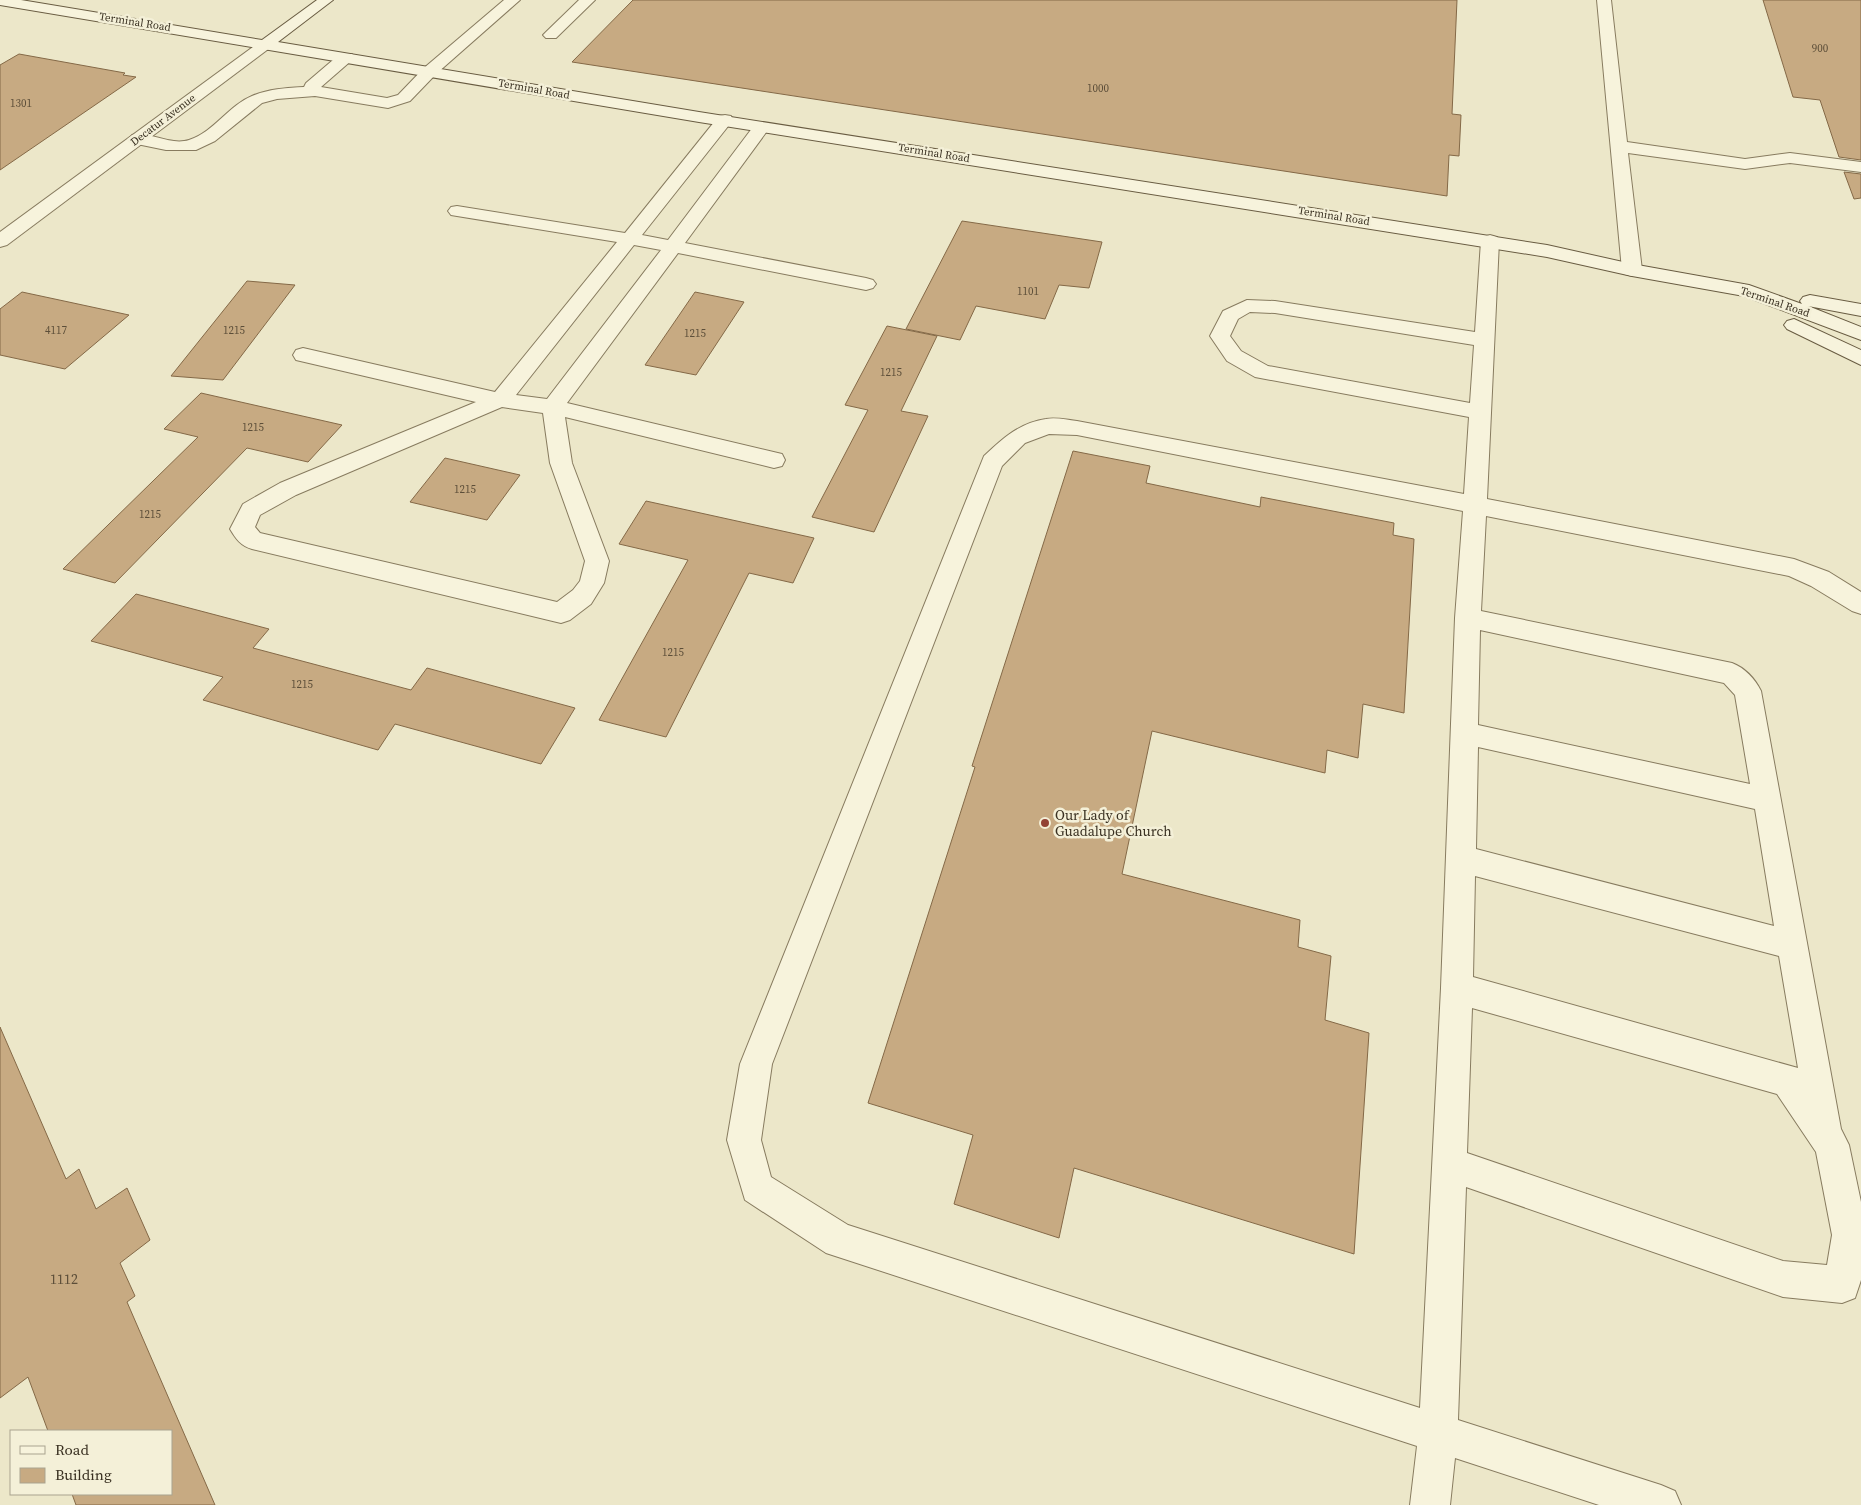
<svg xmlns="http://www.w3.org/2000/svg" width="1861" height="1505" font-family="'Source Serif 4',serif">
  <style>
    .building { fill: #c7aa82; stroke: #846947 }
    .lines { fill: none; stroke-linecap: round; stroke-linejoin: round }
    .lane-casing { stroke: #877b5f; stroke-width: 2 }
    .street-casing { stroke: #877b5f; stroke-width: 2 }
    .secondary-casing { stroke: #695c42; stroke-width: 2 }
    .lane { fill: #f7f3dc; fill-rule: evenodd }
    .street { fill: #f7f3dc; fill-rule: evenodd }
    .secondary { fill: #f7f3dc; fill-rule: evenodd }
    .poi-dot { fill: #924233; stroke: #f4f0d8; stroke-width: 2 }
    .labels { text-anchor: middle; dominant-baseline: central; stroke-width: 5; stroke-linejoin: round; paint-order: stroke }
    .far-street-label { font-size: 11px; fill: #393021; stroke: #f4f0d8 }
    .number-label { font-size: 11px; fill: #5c4e39 }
    .poi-label { font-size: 14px; fill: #393021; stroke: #f4f0d8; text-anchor: start }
    .near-number-label { font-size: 14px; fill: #5c4e39 }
  </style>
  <rect width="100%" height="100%" fill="#ece7c9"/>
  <path class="building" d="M 633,0 L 1457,0 L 1452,114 L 1461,115 L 1459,156 L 1449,155 L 1447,196 L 572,62 Z
    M 1763,0 L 1861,0 L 1861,160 L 1839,157 L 1820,100 L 1793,97 Z
    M 19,54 L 125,73 L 123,75 L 136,77 L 0,170 L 0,65 Z
    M 1844,172 L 1861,174 L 1861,198 L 1854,199 Z
    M 962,221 L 1102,242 L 1089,288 L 1059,285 L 1045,319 L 976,306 L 960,340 L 906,329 Z
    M 247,281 L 295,285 L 223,380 L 171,376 Z
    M 22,292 L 64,301 L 129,315 L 65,369 L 0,355 L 0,309 Z
    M 695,292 L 744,302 L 696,375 L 645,365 Z
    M 887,326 L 937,336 L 901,411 L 928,416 L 874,532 L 812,517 L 868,410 L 845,405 Z
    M 201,393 L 342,425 L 308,462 L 247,448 L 115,583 L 63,569 L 198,437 L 164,429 Z
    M 1073,451 L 1150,466 L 1146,483 L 1260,507 L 1261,497 L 1394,523 L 1393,535 L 1414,539 L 1404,713 L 1363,704 L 1358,758 L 1327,750 L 1325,773 L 1152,731 L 1122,874 L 1300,920 L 1298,947 L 1331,956 L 1325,1020 L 1369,1033 L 1354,1254 L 1074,1168 L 1059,1238 L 954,1204 L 973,1135 L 868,1103 L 975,767 L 972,766 Z
    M 445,458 L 520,475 L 487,520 L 410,502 Z
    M 646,501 L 814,538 L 793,583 L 749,573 L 666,737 L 599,720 L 688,560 L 619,544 Z
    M 136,594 L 269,629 L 253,648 L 411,690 L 427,668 L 575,708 L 541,764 L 395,724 L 378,750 L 203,700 L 223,677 L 91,641 Z
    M 0,1027 L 66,1179 L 79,1169 L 96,1209 L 127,1188 L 150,1240 L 120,1263 L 135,1296 L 127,1302 L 215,1505 L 76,1505 L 72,1494 L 171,1494 L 171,1431 L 48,1431 L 28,1377 L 0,1398 Z"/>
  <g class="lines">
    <g class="lane-casing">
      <path id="lane" d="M 504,0 L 520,0 L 436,74 L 410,101 L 388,108 L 315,96 L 277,99 L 262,103 L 215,141 L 196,150 L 166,150 L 132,143 L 129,139 L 132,135 C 150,131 170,146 189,140 C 214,132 228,106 252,96 C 268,89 287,88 304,87 L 306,83 L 340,54 L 352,54 L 354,57 L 352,60 L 321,87 L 387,98 L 398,95 L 424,68 Z
        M 579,0 L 595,0 L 556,38 L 546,38 L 543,35 L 546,32 Z
        M 1597,0 L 1611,0 L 1627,142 L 1745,159 L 1790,153 L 1861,162 L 1861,172 L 1790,163 L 1745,169 L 1628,153 L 1642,270 L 1639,274 L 1632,276 L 1625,274 L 1622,270 Z
        M 725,115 L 731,116 L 733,120 L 642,235 L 668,240 L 756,123 L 768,123 L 770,127 L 685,243 L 866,278 L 873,280 L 876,284 L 873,288 L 866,290 L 678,253 L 567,403 L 782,454 L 785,460 L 782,466 L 774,468 L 565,417 L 572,463 L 609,561 L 604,583 L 591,604 L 570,620 L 561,623 L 252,549 C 241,546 236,539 230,529 L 243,504 L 280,483 L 476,402 L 296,360 L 293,355 L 296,350 L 303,348 L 495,392 L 617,242 L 457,216 L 451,215 L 448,211 L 451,207 L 457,206 L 625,233 L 719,116 ZM 634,245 L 661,250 L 547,399 L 516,395 ZM 502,407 L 543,413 L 550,463 L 585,561 L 580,581 L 573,590 L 557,602 L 260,533 L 255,527 L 260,515 L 296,495 Z
        M 1490,235 L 1497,237 L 1499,241 L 1487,499 L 1794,559 L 1829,572 L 1861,592 L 1861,614 L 1852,611 L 1811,586 L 1789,576 L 1486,516 L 1481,611 L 1732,663 C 1745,668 1755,679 1761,691 L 1841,1129 L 1849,1145 L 1861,1202 L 1861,1280 L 1855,1298 L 1842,1303 L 1783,1297 L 1466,1187 L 1458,1420 L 1661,1485 L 1675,1491 L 1681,1505 L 1599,1505 L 1455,1458 L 1450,1505 L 1410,1505 L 1417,1446 L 826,1253 L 745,1200 L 727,1140 L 740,1064 L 984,456 C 1002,439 1019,423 1046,419 C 1056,417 1067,420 1077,421 L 1464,494 L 1469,417 L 1255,377 L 1227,361 L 1210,336 L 1223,311 L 1247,300 L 1275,301 L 1475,332 L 1481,241 L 1483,237 ZM 1250,312 L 1275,313 L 1474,345 L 1470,403 L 1268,366 L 1241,351 L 1230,336 L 1238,319 ZM 1049,434 L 1077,435 L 1463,511 L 1455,618 L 1441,988 L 1420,1408 L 848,1225 L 771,1177 L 761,1140 L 772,1064 L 1002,466 L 1025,443 ZM 1480,630 L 1724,683 L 1735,695 L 1750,784 L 1478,725 ZM 1478,747 L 1755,809 L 1774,926 L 1476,849 ZM 1475,876 L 1779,956 L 1798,1068 L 1473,977 ZM 1472,1008 L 1777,1094 L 1816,1152 L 1832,1235 L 1827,1265 L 1783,1261 L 1467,1153 Z"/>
    </g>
    <g class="street-casing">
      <path id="street" d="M 266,39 L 271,41 L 274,44 L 271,47 L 7,245 L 0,247 L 0,232 L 261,41 Z"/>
    </g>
    <g class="secondary-casing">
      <path id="secondary" d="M 0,0 L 21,0 L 262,40 L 317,0 L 333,0 L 278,42 L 699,112 L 1547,245 L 1632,264 L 1749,285 L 1802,304 L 1800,301 L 1803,297 L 1810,295 L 1861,304 L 1861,316 L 1808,306 L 1861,327 L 1861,340 L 1744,296 L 1632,276 L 1547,257 L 699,122 L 0,5 Z
        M 1794,319 L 1861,350 L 1861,365 L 1787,329 L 1784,325 L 1787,321 Z"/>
    </g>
    <use href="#lane" class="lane"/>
    <use href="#street" class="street"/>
    <use href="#secondary" class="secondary"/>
  </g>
  <circle class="poi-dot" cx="1045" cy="823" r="5"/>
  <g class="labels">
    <g class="far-street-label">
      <text transform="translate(135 22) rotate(9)">Terminal Road</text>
      <text transform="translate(534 89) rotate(10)">Terminal Road</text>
      <text transform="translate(163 120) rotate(-37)">Decatur Avenue</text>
      <text transform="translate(934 153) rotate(9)">Terminal Road</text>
      <text transform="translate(1334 216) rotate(9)">Terminal Road</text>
      <text transform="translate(1775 302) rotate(19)">Terminal Road</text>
    </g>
    <g class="number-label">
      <text x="1820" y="48">900</text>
      <text x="1098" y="88">1000</text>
      <text x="21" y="103">1301</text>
      <text x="1028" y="291">1101</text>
      <text x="56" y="330">4117</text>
      <text x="234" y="330">1215</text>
      <text x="695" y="333">1215</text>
      <text x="891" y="372">1215</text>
      <text x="253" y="427">1215</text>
      <text x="465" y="489">1215</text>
      <text x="150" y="514">1215</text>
      <text x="673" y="652">1215</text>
      <text x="302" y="684">1215</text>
    </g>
    <g class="poi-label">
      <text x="1055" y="815">Our Lady of<tspan x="1055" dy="16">Guadalupe Church</tspan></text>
    </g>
    <g class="near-number-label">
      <text x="64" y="1279">1112</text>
    </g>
  </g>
  <rect x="10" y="1430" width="162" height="65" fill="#f4f0d8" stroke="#a9a38f"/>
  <rect x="20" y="1446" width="25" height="8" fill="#f7f3dc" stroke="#a9a38f"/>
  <text x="55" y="1455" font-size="15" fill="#393021">Road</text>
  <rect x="20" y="1468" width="25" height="15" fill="#c7aa82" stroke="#a9a38f"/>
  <text x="55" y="1480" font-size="15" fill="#393021">Building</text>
</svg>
